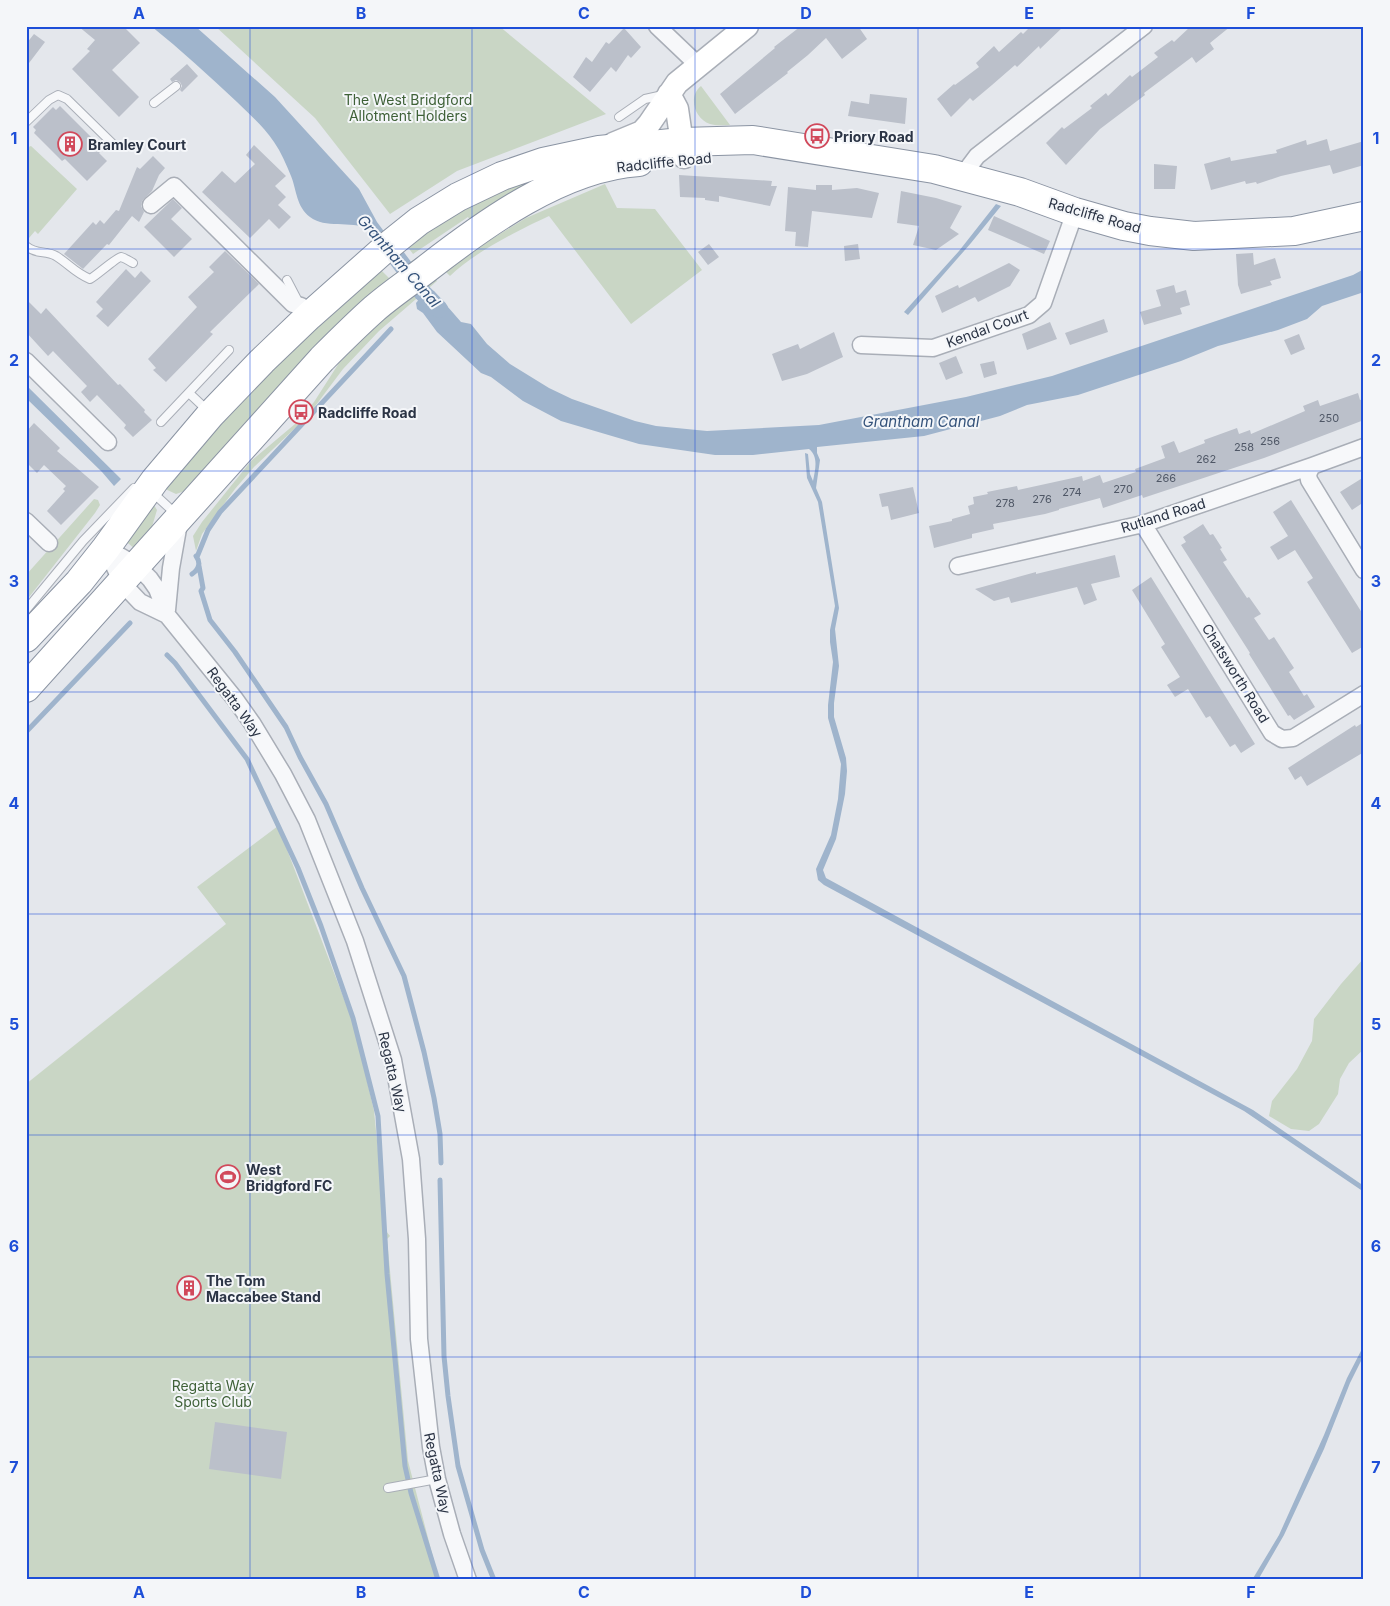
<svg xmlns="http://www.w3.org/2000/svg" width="1390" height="1606" font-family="Inter,sans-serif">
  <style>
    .green { fill: #c9d6c5 }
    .water { fill: #9fb4cc }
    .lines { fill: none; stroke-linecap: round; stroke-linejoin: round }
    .stream { stroke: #9fb4cc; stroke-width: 5 }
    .canal { stroke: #9fb4cc; stroke-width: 18 }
    .building { fill: #bbc0ca }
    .lane-casing { stroke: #a9aeb7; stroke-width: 10 }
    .street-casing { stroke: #a9aeb7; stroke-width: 19 }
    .secondary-casing { stroke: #a9aeb7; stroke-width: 25 }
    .highway-casing { stroke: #8b94a3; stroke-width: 30 }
    .lane { stroke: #f7f8fa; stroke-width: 8 }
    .street { stroke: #f7f8fa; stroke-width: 16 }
    .secondary { stroke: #fff; stroke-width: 22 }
    .highway { stroke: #fff; stroke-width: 28 }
    .grid { fill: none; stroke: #1d4ed8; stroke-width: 1; stroke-opacity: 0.55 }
    .labels { text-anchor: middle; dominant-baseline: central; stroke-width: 4; stroke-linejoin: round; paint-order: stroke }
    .number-label { font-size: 11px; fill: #4f5766 }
    .park-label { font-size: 14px; fill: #3f6138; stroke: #f4f6f9 }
    .poi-label { font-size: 14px; font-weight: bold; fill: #2b3445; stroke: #f4f6f9; text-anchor: start }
    .street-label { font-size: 14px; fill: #2b3445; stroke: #f4f6f9 }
    .water-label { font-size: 15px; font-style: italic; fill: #34527a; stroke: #f4f6f9 }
    .neatline { fill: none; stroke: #1d4ed8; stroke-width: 2 }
    .grid-label { font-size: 16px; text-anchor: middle; font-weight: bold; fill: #1d4ed8 }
  </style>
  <rect width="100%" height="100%" fill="#e4e7ec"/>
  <path class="green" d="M 215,26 L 499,26 L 606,114 L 457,171 L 390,214 L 315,118 Z
    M 701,86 L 730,125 C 724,125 716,126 710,124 C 694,119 688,96 701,86 Z
    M 31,146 L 77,189 L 38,234 L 35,231 L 29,238 L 26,235 L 26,148 Z
    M 627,155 L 472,223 L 468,217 L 413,254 L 407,246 L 433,224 L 540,173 Z
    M 605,184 L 617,208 L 655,209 L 702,270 L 631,324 L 549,216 C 519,230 473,253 450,276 L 444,270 L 454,262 L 526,218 Z
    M 465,222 L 469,225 L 185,491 L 176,494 L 163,488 L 231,406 L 379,268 L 389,278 Z
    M 434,277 L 437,281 L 379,331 L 343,369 L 307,417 L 254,467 L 235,489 L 202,534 L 196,551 L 193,536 L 202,522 L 251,461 L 295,424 L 314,402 L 339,363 L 387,316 Z
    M 94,499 L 98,500 L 100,505 L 95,513 L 26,601 L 26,575 Z
    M 154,505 L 157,510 L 151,530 L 135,549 L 123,539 Z
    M 278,826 L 354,1025 L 374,1111 L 386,1231 L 390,1236 L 387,1239 L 408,1461 L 439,1580 L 26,1580 L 26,1084 L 226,924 L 197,887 Z
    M 1364,958 L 1364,1049 L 1349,1063 L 1340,1079 L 1338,1094 L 1319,1124 L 1309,1131 L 1291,1129 L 1269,1116 L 1272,1101 L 1297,1069 L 1312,1041 L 1314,1019 L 1341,984 Z"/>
  <path class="water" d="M 151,26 L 195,26 L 275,97 L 359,189 L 377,222 L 406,261 L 397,268 L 369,229 C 350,220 325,229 310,217 C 296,206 297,191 291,176 C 286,164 281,152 274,142 C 264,127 250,115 237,102 C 209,76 181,50 151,26 Z
    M 996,204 L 1001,206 L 971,243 L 908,315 L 904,312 L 959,251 Z
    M 1364,269 L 1364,292 L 1322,306 L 1307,319 L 1278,330 L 1218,346 L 1181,361 L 1078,395 L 1027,405 L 1000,416 L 924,436 L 817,447 L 817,453 L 820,460 L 816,488 L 822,502 L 839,608 L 835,629 L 839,666 L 834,703 L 834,717 L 846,758 L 847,771 L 845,794 L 836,839 L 823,870 L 826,878 L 1253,1110 L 1364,1186 L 1364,1192 L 1244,1111 L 824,885 L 818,880 L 816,869 L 831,835 L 838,799 L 841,764 L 828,718 L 828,705 L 833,662 L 830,642 L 830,630 L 835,606 L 818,502 L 807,478 L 805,453 L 808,454 L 810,474 L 813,481 C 815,470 819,457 809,449 L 753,455 L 715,455 L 639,444 L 561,421 L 523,401 L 491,377 L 481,373 L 437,332 L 423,313 L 417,309 L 416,303 L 428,289 L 434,291 L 461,322 L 471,324 L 487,344 L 510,364 L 549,388 L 572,399 L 635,421 L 656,426 L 707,431 L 819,425 L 966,397 L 1052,376 L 1353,275 Z
    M 26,385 L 121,479 L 114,486 L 102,472 L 26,398 Z
    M 1364,1345 L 1364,1355 L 1350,1383 L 1324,1449 L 1284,1535 L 1258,1580 L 1252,1580 L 1279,1535 L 1324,1435 L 1347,1378 Z"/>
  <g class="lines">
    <path class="stream" d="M 197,557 L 208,530 L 220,512 L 391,329
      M 199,566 L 203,588 L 201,591 L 210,620 L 235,652 L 286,727 L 300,757 L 326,804 L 362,888 L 404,976 L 424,1052 L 434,1098 L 440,1134 L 441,1163
      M 192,574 C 199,569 201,563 196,556
      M 167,655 L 175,663 L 247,759 L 298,868 L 321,926 L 353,1018 L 378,1116 L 387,1274 L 405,1466 L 411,1493 L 438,1580
      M 26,732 L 130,623
      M 440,1180 L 444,1356 L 448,1396 L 458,1466 L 482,1550 L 494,1580"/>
    <path class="canal" d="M 388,246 L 423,293 L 439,309"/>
  </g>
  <path class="building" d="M 78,26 L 123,26 L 140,43 L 112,70 L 139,97 L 119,117 L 72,69 L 90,51 L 87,49 L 95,40 Z
    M 801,26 L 858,26 L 867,39 L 842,59 L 826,38 L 808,55 L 787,72 L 788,73 L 735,114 L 720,94 L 775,48 L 774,47 Z
    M 1031,26 L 1064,26 L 1040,49 L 1039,46 L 1017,67 L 1015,65 L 992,85 L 973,101 L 970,98 L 951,117 L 937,99 L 954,84 L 955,85 L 979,67 L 976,63 L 994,46 L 999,52 L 1021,32 L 1023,34 Z
    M 1191,26 L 1231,26 L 1210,43 L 1214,49 L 1196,63 L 1192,57 L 1144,93 L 1145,95 L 1100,129 L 1066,165 L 1046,143 L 1062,127 L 1064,129 L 1092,108 L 1090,106 L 1106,93 L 1108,96 L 1130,75 L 1132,77 L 1158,57 L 1154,53 L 1172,40 L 1174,42 Z
    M 624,28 L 641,47 L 631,58 L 628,55 L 616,72 L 611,67 L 590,92 L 573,77 L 586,57 L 592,62 L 606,42 L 609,44 Z
    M 34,34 L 45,42 L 26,67 L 26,44 Z
    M 187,64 L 198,76 L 182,92 L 180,90 L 182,86 L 180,82 L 176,80 L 172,82 L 170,79 Z
    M 870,94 L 907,98 L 905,124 L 848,116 L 851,101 L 869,104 Z
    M 60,106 L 103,149 L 99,153 L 107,161 L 87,181 L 65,159 L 62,161 L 34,133 L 36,130 L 33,127 L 53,107 L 56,110 Z
    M 1327,139 L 1330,151 L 1364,141 L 1364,165 L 1333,174 L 1330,165 L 1281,176 L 1257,184 L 1256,182 L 1246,184 L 1245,181 L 1211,190 L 1204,164 L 1230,157 L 1231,161 L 1277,153 L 1276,150 L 1306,140 L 1307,145 Z
    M 254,145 L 286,176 L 275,186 L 286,197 L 278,205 L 291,217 L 279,229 L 269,219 L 250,238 L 202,192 L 222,171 L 235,183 L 255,164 L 246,155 Z
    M 153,156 L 165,168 L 159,175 L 152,191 L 142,201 L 141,206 L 144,212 L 139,222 L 132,216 L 109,245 L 107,244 L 83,269 L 64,254 L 93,222 L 96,225 L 100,220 L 104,224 L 116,210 L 119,211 L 137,167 L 140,169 Z
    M 1154,164 L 1177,166 L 1175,189 L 1154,189 Z
    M 679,175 L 772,181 L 771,186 L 777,186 L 770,206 L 719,196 L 719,202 L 705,200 L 705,198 L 680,197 Z
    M 816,185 L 832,185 L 832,190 L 857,188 L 879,193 L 872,218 L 812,211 L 808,247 L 795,246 L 796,232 L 785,231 L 788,187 L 816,190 Z
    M 901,191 L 936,198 L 962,206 L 950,228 L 959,234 L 936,250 L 913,245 L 919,226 L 897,223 Z
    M 173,199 L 182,208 L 171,219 L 192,239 L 174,257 L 144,227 Z
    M 994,216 L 1050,241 L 1044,254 L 988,230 Z
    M 709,244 L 719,257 L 708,265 L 698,252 Z
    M 858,244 L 860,259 L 845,261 L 844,246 Z
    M 225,251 L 259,284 L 210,332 L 213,334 L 166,382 L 153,370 L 156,368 L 148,359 L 197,307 L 188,297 L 214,272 L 209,267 Z
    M 1253,253 L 1254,265 L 1275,258 L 1281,278 L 1270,281 L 1272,285 L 1241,294 L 1238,285 L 1236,254 Z
    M 1009,263 L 1020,270 L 1010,286 L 978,302 L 975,297 L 942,313 L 935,296 L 958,285 L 959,288 Z
    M 126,269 L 135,278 L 141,271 L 151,281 L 108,327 L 96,316 L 103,309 L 96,302 Z
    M 1174,285 L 1176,293 L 1186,290 L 1190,305 L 1180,308 L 1182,314 L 1144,325 L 1140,312 L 1161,306 L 1156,290 Z
    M 26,299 L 41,314 L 46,308 L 118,385 L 120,384 L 145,410 L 144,412 L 152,420 L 133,437 L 124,428 L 126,425 L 97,395 L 90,402 L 81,392 L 87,386 L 53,351 L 48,356 L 26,332 Z
    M 1104,319 L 1108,332 L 1070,345 L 1065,333 Z
    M 1050,322 L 1057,339 L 1027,350 L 1022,334 Z
    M 834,332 L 843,357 L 807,374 L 782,381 L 772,354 L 798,344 L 800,349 Z
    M 1299,334 L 1305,349 L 1291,355 L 1284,340 Z
    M 956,356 L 963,373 L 946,380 L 939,363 Z
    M 994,361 L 997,374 L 984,378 L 980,364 Z
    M 1358,393 L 1360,400 L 1364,399 L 1364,420 L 1264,458 L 1143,498 L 1142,495 L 1103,508 L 1100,498 L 1059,509 L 1059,510 L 1045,514 L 993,524 L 994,529 L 972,534 L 972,538 L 934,548 L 929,526 L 952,521 L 952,519 L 970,514 L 968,506 L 974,504 L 973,497 L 988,494 L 987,492 L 1017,486 L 1018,490 L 1082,476 L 1083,481 L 1100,475 L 1103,483 L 1136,472 L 1135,469 L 1165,458 L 1161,446 L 1174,441 L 1179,453 L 1205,443 L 1204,440 L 1237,428 L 1239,434 L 1250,430 L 1251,434 L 1305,411 L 1303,406 L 1318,400 L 1320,406 Z
    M 34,423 L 60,448 L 57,451 L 99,487 L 61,525 L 47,511 L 65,491 L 63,489 L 66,486 L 44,465 L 37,473 L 26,462 L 26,432 Z
    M 1364,477 L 1364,502 L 1352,510 L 1340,492 Z
    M 913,487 L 919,513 L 891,520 L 888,506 L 882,507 L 879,494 Z
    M 1291,500 L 1364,616 L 1364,646 L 1352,653 L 1307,582 L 1313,578 L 1295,550 L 1278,560 L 1270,547 L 1288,536 L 1273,512 Z
    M 1203,524 L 1210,535 L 1213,534 L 1222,548 L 1220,549 L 1227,560 L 1223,562 L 1247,598 L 1249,597 L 1261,614 L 1254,618 L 1269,640 L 1274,637 L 1294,668 L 1289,672 L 1304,696 L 1307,694 L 1315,707 L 1294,720 L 1290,715 L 1288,716 L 1249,654 L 1250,653 L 1181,545 L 1186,542 L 1183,537 Z
    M 1115,555 L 1120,577 L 1091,584 L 1097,600 L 1084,605 L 1077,587 L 1011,603 L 1009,597 L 994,601 L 975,589 L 1036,572 L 1036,574 Z
    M 1151,577 L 1255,744 L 1241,753 L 1235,744 L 1230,747 L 1210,716 L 1206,718 L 1188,689 L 1175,697 L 1167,685 L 1180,677 L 1161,647 L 1165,644 L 1132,590 Z
    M 1364,722 L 1364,752 L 1307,786 L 1301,776 L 1295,780 L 1288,768 L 1355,725 L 1356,727 Z
    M 215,1422 L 287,1432 L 281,1479 L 209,1469 Z"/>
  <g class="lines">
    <g class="lane-casing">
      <path id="lane" d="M 154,103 L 176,86
        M 619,117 L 645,99 L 663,95
        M 26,122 L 49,100 L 58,95 L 67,99 L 114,145
        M 26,246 C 37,255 45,250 56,256 C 69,264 75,273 90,279 C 96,276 117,257 121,257 C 125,258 129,261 133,263
        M 287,280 L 299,303
        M 189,393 L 207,410
        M 161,422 L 229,350
        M 152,492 L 177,515
        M 26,610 L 83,541 L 134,488
        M 388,1488 L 437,1479"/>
    </g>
    <g class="street-casing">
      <path id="street" d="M 657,26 L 698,65
        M 962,176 L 977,156 L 1144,26
        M 151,205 L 174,186 L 293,304 L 301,306 L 309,316
        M 861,345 L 933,348 L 1029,315 L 1043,303 L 1075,212
        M 26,361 L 108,442
        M 1312,466 L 1308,474 L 1309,480 L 1364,570
        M 26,521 L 49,543
        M 1143,524 L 1272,733 L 1282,739 L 1293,738 L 1364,694
        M 106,548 L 137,566 L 150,579 L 157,589 L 167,615 L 235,699 L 252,723 L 283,774 L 307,820 L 355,941 L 393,1060 L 411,1159 L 417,1239 L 419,1339 L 431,1447 L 437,1479 L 452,1534 L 468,1580
        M 106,548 L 122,583 L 140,602 L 167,615
        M 958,566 L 1143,524 L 1312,466 L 1364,447
        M 167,610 L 171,568 L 179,523"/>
    </g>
    <g class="secondary-casing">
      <path id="secondary" d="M 669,94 L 677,109 L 684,157
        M 613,144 L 642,132 L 649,124 L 677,83 L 747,26"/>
    </g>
    <g class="highway-casing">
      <path id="highway" d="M 26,638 L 79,582 L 106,548 L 155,480 L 211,414 L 262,361 L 309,316 L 389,245 L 419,221 L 458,197 L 502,176 L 543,162 L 599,150 L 682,142 L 753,140 L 934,169 L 1020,192 L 1075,212 L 1124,226 L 1150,231 L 1194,236 L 1294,231 L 1364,216
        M 26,688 L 322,359 C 339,342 356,325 374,309 C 390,295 408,283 425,270 C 484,224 562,167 639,162"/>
    </g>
    <use href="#lane" class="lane"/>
    <use href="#street" class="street"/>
    <use href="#secondary" class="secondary"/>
    <use href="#highway" class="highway"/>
  </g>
  <path class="grid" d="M 250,26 L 250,1580M 472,26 L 472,1580M 695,26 L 695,1580M 918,26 L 918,1580M 1140,26 L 1140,1580M 26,249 L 1364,249M 26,471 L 1364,471M 26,692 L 1364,692M 26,914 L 1364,914M 26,1135 L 1364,1135M 26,1357 L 1364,1357"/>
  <defs>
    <g id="bus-ring" transform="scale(1.25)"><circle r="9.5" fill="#f4f6f9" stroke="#d1495b" stroke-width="1.5"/><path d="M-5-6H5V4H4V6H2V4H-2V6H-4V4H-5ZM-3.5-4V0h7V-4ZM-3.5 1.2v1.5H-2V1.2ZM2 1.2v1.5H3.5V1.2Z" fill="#d1495b"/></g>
    <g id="building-ring" transform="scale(1.25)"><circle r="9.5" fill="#f4f6f9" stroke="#d1495b" stroke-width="1.5"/><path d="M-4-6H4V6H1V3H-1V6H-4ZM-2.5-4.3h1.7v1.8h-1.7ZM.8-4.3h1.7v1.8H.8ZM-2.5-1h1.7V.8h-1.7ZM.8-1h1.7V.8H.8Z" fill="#d1495b"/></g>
    <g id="stadium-ring" transform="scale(1.25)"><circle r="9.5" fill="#f4f6f9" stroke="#d1495b" stroke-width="1.5"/><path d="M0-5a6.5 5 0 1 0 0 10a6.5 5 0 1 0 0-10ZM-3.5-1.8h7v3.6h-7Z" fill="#d1495b"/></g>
  </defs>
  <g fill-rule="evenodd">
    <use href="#bus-ring" x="817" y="136"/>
    <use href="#building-ring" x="70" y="144"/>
    <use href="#bus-ring" x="301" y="412"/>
    <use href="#stadium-ring" x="228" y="1177"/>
    <use href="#building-ring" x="189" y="1288"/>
  </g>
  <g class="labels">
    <g class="number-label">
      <text x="1329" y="418">250</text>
      <text x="1270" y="441">256</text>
      <text x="1244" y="447">258</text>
      <text x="1206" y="459">262</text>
      <text x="1166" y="478">266</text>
      <text x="1123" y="489">270</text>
      <text x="1072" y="492">274</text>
      <text x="1042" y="499">276</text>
      <text x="1005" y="503">278</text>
    </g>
    <g class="park-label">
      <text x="408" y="99">The West Bridgford<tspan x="408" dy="16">Allotment Holders</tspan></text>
      <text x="213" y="1385">Regatta Way<tspan x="213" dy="16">Sports Club</tspan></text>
    </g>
    <g class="poi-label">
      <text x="834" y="136">Priory Road</text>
      <text x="88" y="144">Bramley Court</text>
      <text x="318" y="412">Radcliffe Road</text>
      <text x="246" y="1169">West<tspan x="246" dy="16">Bridgford FC</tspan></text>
      <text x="206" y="1280">The Tom<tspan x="206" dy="16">Maccabee Stand</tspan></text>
    </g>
    <g class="street-label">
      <text transform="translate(664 162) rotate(-6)">Radcliffe Road</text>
      <text transform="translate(1095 215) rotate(16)">Radcliffe Road</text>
      <text transform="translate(987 328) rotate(-20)">Kendal Court</text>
      <text transform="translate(1163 515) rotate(-17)">Rutland Road</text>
      <text transform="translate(1236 673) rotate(58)">Chatsworth Road</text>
      <text transform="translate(235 702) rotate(54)">Regatta Way</text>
      <text transform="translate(393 1072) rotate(77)">Regatta Way</text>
      <text transform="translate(438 1473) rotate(78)">Regatta Way</text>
    </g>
    <g class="water-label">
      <text transform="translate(399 261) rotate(49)">Grantham Canal</text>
      <text x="921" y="421">Grantham Canal</text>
    </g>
  </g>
  <rect width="1390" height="1606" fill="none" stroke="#f4f6f9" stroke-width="55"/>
  <rect x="28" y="28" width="1334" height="1550" class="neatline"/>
  <g class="grid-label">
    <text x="139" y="19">A</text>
    <text x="361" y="19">B</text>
    <text x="584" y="19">C</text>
    <text x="806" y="19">D</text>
    <text x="1029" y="19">E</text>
    <text x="1251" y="19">F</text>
    <text x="14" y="144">1</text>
    <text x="1376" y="144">1</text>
    <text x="14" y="366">2</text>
    <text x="1376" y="366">2</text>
    <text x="14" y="587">3</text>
    <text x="1376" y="587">3</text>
    <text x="14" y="809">4</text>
    <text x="1376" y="809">4</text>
    <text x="14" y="1030">5</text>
    <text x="1376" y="1030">5</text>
    <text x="14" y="1252">6</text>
    <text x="1376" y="1252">6</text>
    <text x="14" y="1473">7</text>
    <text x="1376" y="1473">7</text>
    <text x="139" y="1598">A</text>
    <text x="361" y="1598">B</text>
    <text x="584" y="1598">C</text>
    <text x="806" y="1598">D</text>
    <text x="1029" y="1598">E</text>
    <text x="1251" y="1598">F</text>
  </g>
</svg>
